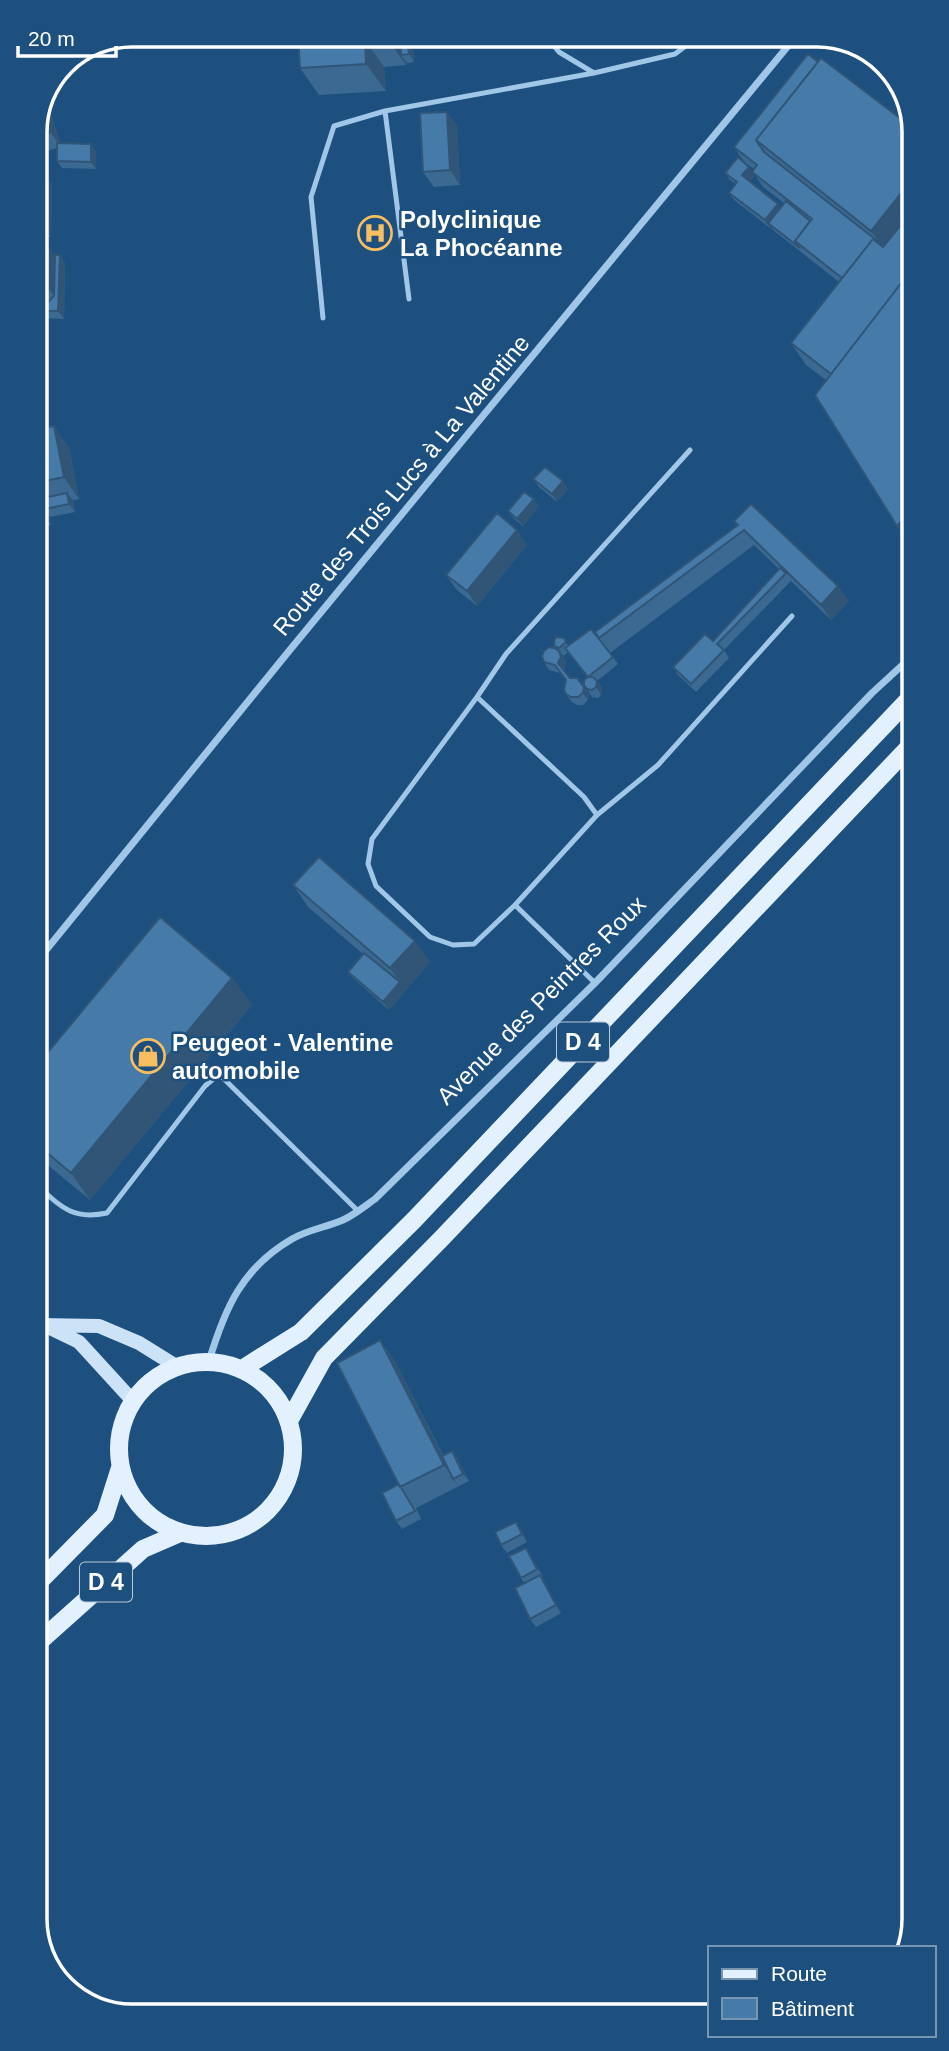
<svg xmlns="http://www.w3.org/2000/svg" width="949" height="2051" font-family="Arial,sans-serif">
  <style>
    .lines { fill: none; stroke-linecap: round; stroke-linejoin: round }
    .path { stroke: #a1c7e8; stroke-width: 4.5; stroke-dasharray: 3.5 5; stroke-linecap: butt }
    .lane { stroke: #a1c7e8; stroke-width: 5 }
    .street { stroke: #a1c7e8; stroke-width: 7 }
    .secondary { stroke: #cce2f7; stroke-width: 14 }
    .primary { stroke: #e3f0fe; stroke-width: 18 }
    .wall { fill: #3b6991; fill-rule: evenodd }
    .shaded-wall { fill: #305576 }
    .building { fill: #457aa9; stroke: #305576; stroke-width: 2 }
    .labels { text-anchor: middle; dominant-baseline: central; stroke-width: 5; stroke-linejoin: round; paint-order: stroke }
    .shield { fill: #1d507f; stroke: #bbcad9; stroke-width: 2 }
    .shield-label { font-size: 23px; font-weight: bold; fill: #fff }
    .poi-label { font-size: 24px; font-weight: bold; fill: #fff; stroke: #1d507f; text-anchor: start }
    .street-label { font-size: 24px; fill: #fff; stroke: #1d507f }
    .rim { fill: none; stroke: #fff; stroke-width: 3.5 }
  </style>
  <rect width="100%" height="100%" fill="#1d507f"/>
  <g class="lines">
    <path class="path" d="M 38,989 L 46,979"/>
    <path class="lane" d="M 545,35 L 559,52 L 594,73 L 675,54 L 700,35
      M 409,299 L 385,111 L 594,73
      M 323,318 L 311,197 L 334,126 L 385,111
      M 477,697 L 506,654 L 690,450
      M 597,815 L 658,765 L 792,616
      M 515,905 L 597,815 L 584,797 L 477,697 L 372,839 L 368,864 L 376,886 L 430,937 L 453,945 L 474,944 L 515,905 L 595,983
      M 38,1186 C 62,1208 73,1220 107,1213 L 205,1086 L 219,1074 L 358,1211"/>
    <path class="street" d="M 38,960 L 289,651 L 797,35
      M 209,1361 C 225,1308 242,1268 292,1239 C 307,1230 327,1227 343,1220 C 354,1215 365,1206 375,1199 L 595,983 L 872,693 L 910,658"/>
    <path class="secondary" d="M 39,1325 L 99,1326 L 139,1343 L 176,1366
      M 50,1328 L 79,1342 L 132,1400"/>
    <path class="primary" d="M119 1449a87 87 0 1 1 174 0a87 87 0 1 1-174 0Z
      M 242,1369 L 301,1332 L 414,1220 L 910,698
      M 289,1421 L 324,1358 L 442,1238 L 911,745
      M 39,1582 L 105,1515 L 120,1468
      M 39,1642 L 143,1549 L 180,1533"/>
  </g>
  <path class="wall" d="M 298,35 L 412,35 L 414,62 L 407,63 L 406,65 L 384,67 L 386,91 L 319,95 L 300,68 Z
    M 808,54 L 909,125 L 910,544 L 826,380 L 806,365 L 791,343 L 839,282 L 773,230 L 771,227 L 770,228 L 734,200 L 729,193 L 736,184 L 730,180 L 725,173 L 749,167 L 752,172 L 754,169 L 744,162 L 734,147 ZM 755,175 L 763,187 L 784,203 L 780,208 L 778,204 L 750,181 Z
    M 47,102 L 60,143 L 91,144 L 96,152 L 96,169 L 62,168 L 57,161 L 57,148 L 35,155 L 35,127 Z
    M 447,112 L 457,126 L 460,185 L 434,187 L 423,172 Z
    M 35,169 L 52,184 L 51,237 L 44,236 L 44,248 L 55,255 L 60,255 L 65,263 L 64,319 L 44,318 L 36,326 Z
    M 36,329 L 43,339 L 36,346 Z
    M 36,429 L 69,447 L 79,499 L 73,500 L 75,512 L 50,517 L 51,525 L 36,528 Z
    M 533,479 L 568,489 L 557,502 L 539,487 Z
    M 534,499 L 539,506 L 523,526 L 514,519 L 508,511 Z
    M 734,521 L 849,601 L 831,620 L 791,581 L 724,650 L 729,658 L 696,692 L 678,675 L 673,667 L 713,641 L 779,569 L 754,545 L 610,653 L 618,664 L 597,681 L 602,688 L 601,695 L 598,698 L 592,697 L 584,685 L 587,677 L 568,652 L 564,656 L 561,654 L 565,659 L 566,665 L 564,670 L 570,678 L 584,687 L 589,694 L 588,700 L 583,705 L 577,705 L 572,702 L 566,694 L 566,681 L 560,673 L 549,670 L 544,662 L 557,650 L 554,646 L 555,637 L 569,645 L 599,639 L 737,526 Z
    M 527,545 L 477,606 L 457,590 L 446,575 Z
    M 293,885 L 415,941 L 430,962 L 389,1010 L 354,979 L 348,972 L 363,954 L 308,907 Z
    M 232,978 L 252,1005 L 90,1200 L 38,1157 L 38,1064 Z
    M 380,1340 L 395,1361 L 443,1455 L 452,1451 L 457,1458 L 469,1481 L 416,1508 L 421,1519 L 402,1529 L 396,1521 L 399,1484 Z
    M 521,1529 L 527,1542 L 507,1553 L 501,1545 Z
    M 531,1556 L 543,1577 L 542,1578 L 561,1613 L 536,1627 L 530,1619 L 524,1583 L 521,1578 Z"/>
  <path class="shaded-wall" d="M 388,35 L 405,35 L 401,55 L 407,63 L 406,65 L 387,38 Z
    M 407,35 L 412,35 L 414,62 L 409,54 Z
    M 365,40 L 384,67 L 386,91 L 366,64 Z
    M 47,102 L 61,147 L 50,132 L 43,109 Z
    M 447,112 L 457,126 L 460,185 L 450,170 Z
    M 91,144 L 96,152 L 96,169 L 91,162 Z
    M 749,167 L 755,175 L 748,183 L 742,175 Z
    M 41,169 L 52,184 L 51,237 L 45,229 L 46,199 L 41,191 Z
    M 909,183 L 909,215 L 899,207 L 909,221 L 859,297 L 880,243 L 871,231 Z
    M 35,195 L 44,206 L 38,228 L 44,236 L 45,251 L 36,239 Z
    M 778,204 L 783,211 L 768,223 L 771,227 L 770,228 L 765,220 Z
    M 50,248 L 59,262 L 60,255 L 65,263 L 64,319 L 58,311 L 59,302 L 49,289 Z
    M 54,426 L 69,447 L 79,499 L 64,477 Z
    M 563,481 L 568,489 L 557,502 L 552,494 Z
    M 36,488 L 48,505 L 45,509 L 50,517 L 51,525 L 36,503 Z
    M 67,493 L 73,500 L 75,512 L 69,504 Z
    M 534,499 L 539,506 L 523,526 L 517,519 Z
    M 910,511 L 910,544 L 897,526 Z
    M 517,530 L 527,545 L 477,606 L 467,591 Z
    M 838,586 L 849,601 L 831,620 L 821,605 Z
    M 559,651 L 565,659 L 566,665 L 564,670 L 558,663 Z
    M 597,681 L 602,688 L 601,695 L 596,687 Z
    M 584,687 L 589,694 L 588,700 L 583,693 Z
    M 415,941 L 430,962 L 389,1010 L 383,1002 L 400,982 L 390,968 Z
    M 232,978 L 252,1005 L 90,1200 L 71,1173 Z
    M 380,1340 L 395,1361 L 454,1478 L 453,1479 L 459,1486 L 444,1465 Z
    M 452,1451 L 457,1458 L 469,1481 L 463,1474 Z
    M 516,1522 L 521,1529 L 527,1542 L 522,1534 Z
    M 540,1575 L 545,1582 L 561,1613 L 556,1605 Z"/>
  <path class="building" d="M 298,35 L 388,35 L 388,36 L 387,38 L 365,40 L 366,64 L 300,68 Z
    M 400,35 L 407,35 L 409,54 L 401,55 Z
    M 808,54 L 818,62 L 756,140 L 764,152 L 880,243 L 879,244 L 873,239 L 842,278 L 795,241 L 812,219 L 752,172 L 757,165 L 734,147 Z
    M 821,58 L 909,125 L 909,183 L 871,231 L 756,140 Z
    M 43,109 L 50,132 L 35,137 L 35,127 Z
    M 447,112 L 450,170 L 423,172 L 420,113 Z
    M 57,143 L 91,144 L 91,162 L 57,161 Z
    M 738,157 L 749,167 L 742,175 L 778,204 L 765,220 L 729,193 L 737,182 L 725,173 Z
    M 35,169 L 41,169 L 41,191 L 35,191 Z
    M 909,193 L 909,273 L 831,374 L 791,343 L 873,239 L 883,247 L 909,215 L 899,207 Z
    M 38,199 L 46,199 L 45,229 L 38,228 Z
    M 786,201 L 810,221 L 795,241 L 800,248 L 768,223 Z
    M 36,247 L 50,248 L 49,289 L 36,301 Z
    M 55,255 L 60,255 L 58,311 L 39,311 L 54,296 Z
    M 909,273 L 910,511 L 897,526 L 815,395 Z
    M 54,426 L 64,477 L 36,483 L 36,429 Z
    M 545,467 L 563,481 L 552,494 L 533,479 Z
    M 524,492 L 534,499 L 517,519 L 508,511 Z
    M 67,493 L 69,504 L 45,509 L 43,498 Z
    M 751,504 L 838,586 L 821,605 L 744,530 L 599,638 L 595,632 L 738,525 L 734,521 Z
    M 497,513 L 517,530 L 467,591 L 446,575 Z
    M 780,568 L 786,573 L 717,644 L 724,650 L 691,684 L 673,667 L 705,634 L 713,641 Z
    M 591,629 L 613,657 L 588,677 L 593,677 L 597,681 L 596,687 L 592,690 L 587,689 L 584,685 L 584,680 L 588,677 L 565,648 Z
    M 555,637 L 564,638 L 566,642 L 559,648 L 554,646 Z
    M 549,647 L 554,648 L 559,651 L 561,657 L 558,663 L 570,678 L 577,678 L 584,687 L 583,693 L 578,697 L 571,697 L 566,694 L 564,689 L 566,680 L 555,665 L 544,662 L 542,656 L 544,651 Z
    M 319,857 L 415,941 L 390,968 L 293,885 Z
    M 160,917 L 232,978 L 71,1173 L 38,1145 L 38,1064 Z
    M 364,953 L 400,982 L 383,1002 L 348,972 Z
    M 380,1340 L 444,1465 L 400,1487 L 337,1363 Z
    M 452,1451 L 463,1474 L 453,1479 L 442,1456 Z
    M 399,1484 L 415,1511 L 396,1521 L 382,1493 Z
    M 516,1522 L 522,1534 L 501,1545 L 495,1532 Z
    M 526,1548 L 537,1569 L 521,1578 L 509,1556 Z
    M 540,1575 L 556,1605 L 530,1619 L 515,1588 Z"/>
  <defs>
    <g id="hospital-ring" transform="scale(1.75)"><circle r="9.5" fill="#1d507f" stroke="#f8be5f" stroke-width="1.5"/><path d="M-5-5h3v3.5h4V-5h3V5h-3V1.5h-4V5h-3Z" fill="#f8be5f"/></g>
    <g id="shop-ring" transform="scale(1.75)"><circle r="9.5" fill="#1d507f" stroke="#f8be5f" stroke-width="1.5"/><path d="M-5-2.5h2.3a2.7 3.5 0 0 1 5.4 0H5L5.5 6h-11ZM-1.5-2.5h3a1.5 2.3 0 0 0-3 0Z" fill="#f8be5f"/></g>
  </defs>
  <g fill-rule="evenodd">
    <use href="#hospital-ring" x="375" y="233"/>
    <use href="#shop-ring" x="148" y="1056"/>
  </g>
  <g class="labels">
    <g class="shield">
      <rect x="557" y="1022.5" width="52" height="39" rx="5"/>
      <rect x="80" y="1562.5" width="52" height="39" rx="5"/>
    </g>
    <g class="shield-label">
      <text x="583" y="1042">D 4</text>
      <text x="106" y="1582">D 4</text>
    </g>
    <g class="poi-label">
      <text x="400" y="219">Polyclinique<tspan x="400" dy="28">La Phocéanne</tspan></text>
      <text x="172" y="1042">Peugeot - Valentine<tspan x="172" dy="28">automobile</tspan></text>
    </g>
    <g class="street-label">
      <text transform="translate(401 485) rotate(-50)">Route des Trois Lucs à La Valentine</text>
      <text transform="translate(541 1000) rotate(-45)">Avenue des Peintres Roux</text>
    </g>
  </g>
  <path d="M0 0H949V2051H0ZM132 47H817A85 85 0 0 1 902 132V1919A85 85 0 0 1 817 2004H132A85 85 0 0 1 47 1919V132A85 85 0 0 1 132 47Z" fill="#1d507f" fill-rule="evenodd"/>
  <path class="rim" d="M132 47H817A85 85 0 0 1 902 132V1919A85 85 0 0 1 817 2004H132A85 85 0 0 1 47 1919V132A85 85 0 0 1 132 47Z"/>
  <rect x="708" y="1946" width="228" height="91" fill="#1d507f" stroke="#7796b2" stroke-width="2"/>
  <rect x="722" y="1969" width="35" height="10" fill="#e3f0fe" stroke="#7796b2" stroke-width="2"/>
  <text x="771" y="1981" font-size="21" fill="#ffffff">Route</text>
  <rect x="722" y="1998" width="35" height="21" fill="#457aa9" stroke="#7796b2" stroke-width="2"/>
  <text x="771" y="2016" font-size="21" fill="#ffffff">Bâtiment</text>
  <path d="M18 46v10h98v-10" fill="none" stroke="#ffffff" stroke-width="3.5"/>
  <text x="28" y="46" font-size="21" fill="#ffffff" stroke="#1d507f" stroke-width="5" paint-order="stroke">20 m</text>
</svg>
